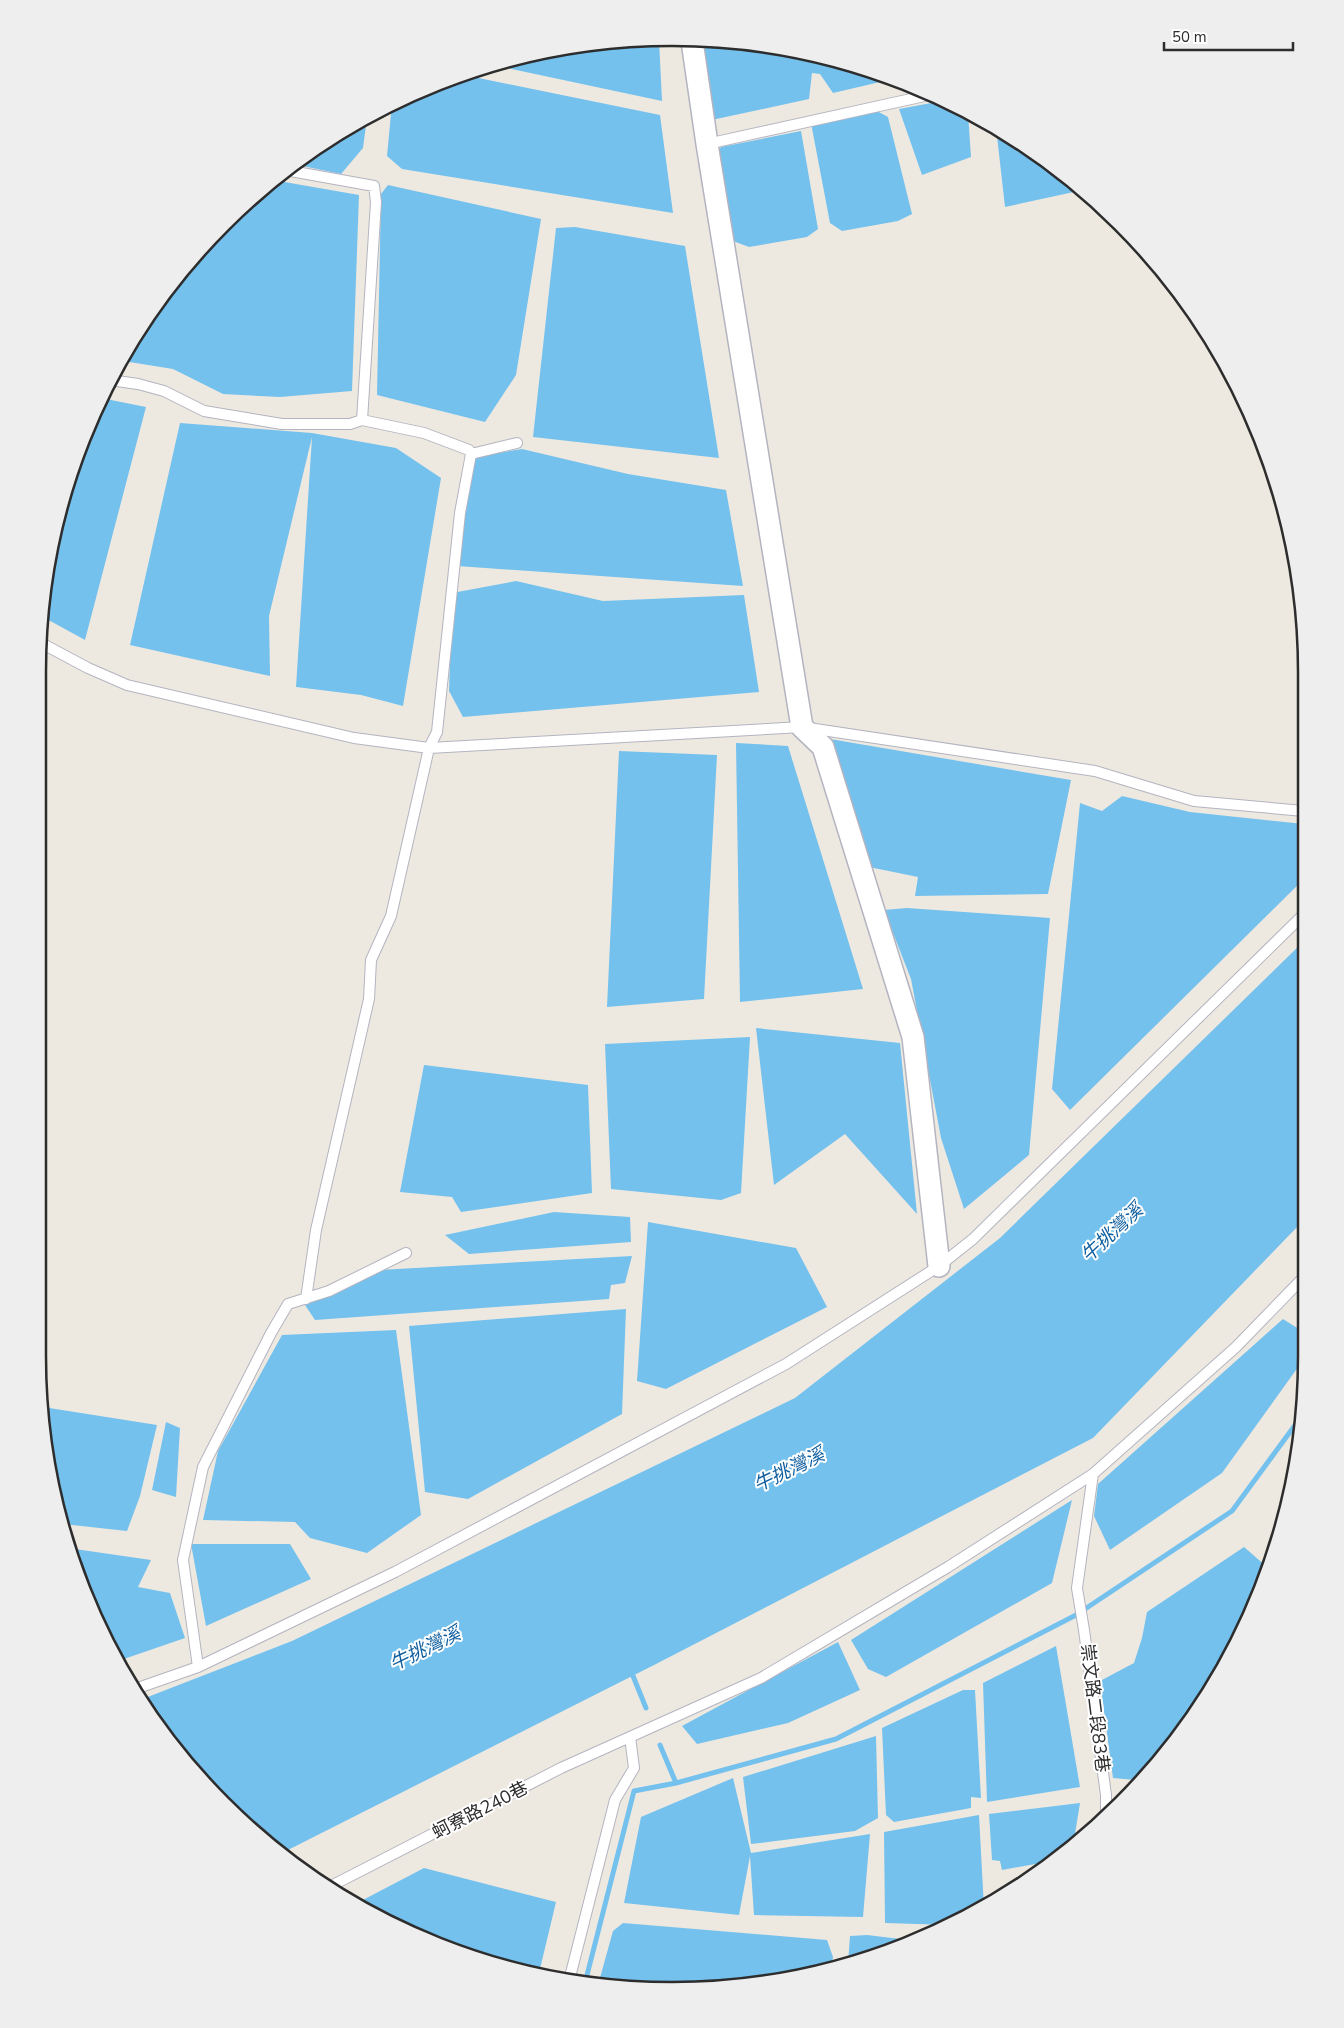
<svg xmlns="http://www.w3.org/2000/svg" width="1344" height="2028" font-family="'Nunito Sans','Noto Sans TC',sans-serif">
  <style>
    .water { fill: #74c1ee }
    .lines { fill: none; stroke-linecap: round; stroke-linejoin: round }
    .stream { stroke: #74c1ee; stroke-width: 5 }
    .service-casing { stroke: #b3b4c0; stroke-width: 12 }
    .minor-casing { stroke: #b3b4c0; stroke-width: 24 }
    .service { stroke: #fff; stroke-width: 10 }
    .minor { stroke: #fff; stroke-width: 21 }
    .labels { text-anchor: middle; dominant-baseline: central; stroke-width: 4; stroke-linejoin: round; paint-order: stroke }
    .street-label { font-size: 18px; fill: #2d2d2d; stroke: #fff }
    .water-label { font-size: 19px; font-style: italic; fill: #0f5e9f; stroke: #fff }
    .rim { fill: none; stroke: #2d2d2d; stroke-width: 2.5 }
  </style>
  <rect width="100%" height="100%" fill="#eee9e0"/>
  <path class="water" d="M 631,39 L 659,40 L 662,101 L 493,65 L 508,59 Z
    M 700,41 L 755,43 L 876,71 L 893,79 L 833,93 L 820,74 L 812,73 L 809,99 L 707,121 Z
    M 464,75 L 660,115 L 673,213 L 402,169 L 387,156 L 392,103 Z
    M 942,101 L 968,113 L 971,157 L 922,175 L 899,109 Z
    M 877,111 L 888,117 L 912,214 L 898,221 L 842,231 L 830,223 L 811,123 Z
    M 367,118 L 363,148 L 341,174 L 293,164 Z
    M 996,127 L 1083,190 L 1005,207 Z
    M 801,131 L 818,229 L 807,237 L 749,247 L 733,241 L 715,155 L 721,147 Z
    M 273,180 L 359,195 L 352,391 L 280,397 L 223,394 L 173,369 L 123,361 L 195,253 Z
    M 388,185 L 541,219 L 516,375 L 485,422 L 377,395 L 381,194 Z
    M 575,227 L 685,246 L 719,458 L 533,437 L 556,228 Z
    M 101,398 L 146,407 L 85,640 L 43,617 C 43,539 73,469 101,398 Z
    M 180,423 L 312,433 L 396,448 L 441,478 L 403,706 L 361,695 L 296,687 L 312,437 L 269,616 L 270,676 L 130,645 Z
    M 522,449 L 628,474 L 726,490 L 743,586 L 457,566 L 468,458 Z
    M 516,581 L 603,601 L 744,595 L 759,692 L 463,717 L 449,691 L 452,593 Z
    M 830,739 L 1071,780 L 1048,894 L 915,896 L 918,877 L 869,867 Z
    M 736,743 L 788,746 L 863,989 L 740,1002 Z
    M 619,751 L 717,755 L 704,999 L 607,1007 Z
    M 1122,796 L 1190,812 L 1304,824 L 1304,879 L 1070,1110 L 1052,1089 L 1080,803 L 1102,811 Z
    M 907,908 L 1050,918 L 1029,1155 L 964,1209 L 941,1138 L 911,979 L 884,910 Z
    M 1304,941 L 1302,1222 L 1093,1438 L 656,1664 L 280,1854 L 223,1804 L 145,1709 L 140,1700 L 292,1641 L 795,1398 L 1000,1238 Z
    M 756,1028 L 900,1043 L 917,1214 L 845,1134 L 774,1185 Z
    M 750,1037 L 741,1193 L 721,1200 L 611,1189 L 605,1044 Z
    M 424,1065 L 588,1085 L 592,1193 L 461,1212 L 452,1197 L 400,1192 Z
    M 554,1212 L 630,1217 L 631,1242 L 469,1254 L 445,1235 Z
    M 648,1222 L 796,1248 L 827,1307 L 666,1389 L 637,1381 Z
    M 632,1256 L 625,1283 L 611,1285 L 609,1299 L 315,1320 L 305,1305 L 379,1270 Z
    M 626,1309 L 622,1414 L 468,1499 L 425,1492 L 409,1326 Z
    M 1283,1319 L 1302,1331 L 1301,1363 L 1222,1473 L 1110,1550 L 1094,1516 L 1098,1484 Z
    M 396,1330 L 421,1515 L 367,1553 L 310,1538 L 295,1522 L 203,1520 L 218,1451 L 282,1335 Z
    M 43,1407 L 157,1425 L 140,1496 L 127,1531 L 63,1524 L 43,1439 Z
    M 166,1422 L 180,1428 L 176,1497 L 152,1490 Z
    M 1072,1500 L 1052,1583 L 886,1677 L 868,1669 L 851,1640 Z
    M 191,1544 L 290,1544 L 311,1579 L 206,1626 Z
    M 1244,1547 L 1267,1567 L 1241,1636 L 1149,1775 L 1137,1786 L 1135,1780 L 1113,1778 L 1100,1681 L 1134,1663 L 1142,1638 L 1147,1612 Z
    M 68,1548 L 151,1560 L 138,1587 L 170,1593 L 185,1638 L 121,1660 L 71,1560 Z
    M 838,1642 L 860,1690 L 788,1723 L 697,1744 L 682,1726 Z
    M 1056,1646 L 1080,1787 L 987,1802 L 983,1683 Z
    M 963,1690 L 975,1690 L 981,1798 L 971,1797 L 971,1808 L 894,1822 L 886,1815 L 882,1728 Z
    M 876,1736 L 878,1818 L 855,1831 L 751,1844 L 743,1777 Z
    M 733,1778 L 751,1853 L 870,1834 L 863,1917 L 754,1915 L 750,1856 L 739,1915 L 624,1903 L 641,1817 Z
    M 1080,1803 L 1073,1846 L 1052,1861 L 1002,1870 L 1000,1861 L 992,1860 L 989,1814 Z
    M 979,1815 L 984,1908 L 949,1925 L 885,1923 L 884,1832 Z
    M 424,1868 L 556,1902 L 540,1969 L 483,1958 L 429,1942 L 359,1902 Z
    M 623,1923 L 827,1940 L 833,1957 L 831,1968 L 796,1978 L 630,1989 L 598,1985 L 613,1931 Z
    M 867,1935 L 917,1941 L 848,1963 L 850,1936 Z"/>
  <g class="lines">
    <path class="stream" d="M 631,1671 L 646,1708
      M 660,1745 L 676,1783 L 836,1739 L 1076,1615 L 1232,1511 L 1301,1417
      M 585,1983 L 634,1791 L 676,1783"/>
    <g class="service-casing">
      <path id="service" d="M 707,144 L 929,95
        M 285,170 L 374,186 L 376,202 L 362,420
        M 110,380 L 138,384 L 164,391 L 204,411 L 282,424 L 350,424 L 362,420 L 424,433 L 469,450 L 471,454 L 460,513 L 437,732 L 429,748 L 391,916 L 371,960 L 369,999 L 316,1230 L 306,1299
        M 471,454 L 517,443
        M 43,644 L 88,668 L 127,685 L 354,738 L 429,748 L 802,727 L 1095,771 L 1194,801 L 1304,811
        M 1093,1474 L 1077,1588 L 1084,1630 L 1106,1795 L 1106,1817
        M 198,1667 L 183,1560 L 203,1467 L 271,1333 L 288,1304 L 329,1291 L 406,1253
        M 135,1689 L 198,1667 L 395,1572 L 786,1364 L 939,1266 L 973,1239 L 1304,914
        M 331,1886 L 561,1768 L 761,1678 L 948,1567 L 1093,1474 L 1236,1347 L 1302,1279
        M 569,1981 L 615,1800 L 634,1768 L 630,1737"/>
    </g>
    <g class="minor-casing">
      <path id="minor" d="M 692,41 L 707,144 L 802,727 L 823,747 L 913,1037 L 939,1266"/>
    </g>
    <use href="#service" class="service"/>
    <use href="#minor" class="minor"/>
  </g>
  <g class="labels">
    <g class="street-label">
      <text transform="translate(1095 1708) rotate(83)">崇文路二段83巷</text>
      <text transform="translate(480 1810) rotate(-27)">蚵寮路240巷</text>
    </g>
    <g class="water-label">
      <text transform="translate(1112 1233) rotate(-43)">牛挑灣溪</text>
      <text transform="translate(789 1470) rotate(-26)">牛挑灣溪</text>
      <text transform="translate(425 1649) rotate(-26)">牛挑灣溪</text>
    </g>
  </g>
  <path d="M0 0H1344V2028H0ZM672 46H672A626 626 0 0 1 1298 672V1356A626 626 0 0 1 672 1982H672A626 626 0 0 1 46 1356V672A626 626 0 0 1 672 46Z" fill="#eee" fill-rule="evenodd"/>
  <path class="rim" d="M672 46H672A626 626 0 0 1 1298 672V1356A626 626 0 0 1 672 1982H672A626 626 0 0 1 46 1356V672A626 626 0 0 1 672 46Z"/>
  <path d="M1164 42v8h129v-8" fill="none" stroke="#2d2d2d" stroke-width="2.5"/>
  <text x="1172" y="42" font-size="15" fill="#2d2d2d" stroke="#ffffff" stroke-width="4" paint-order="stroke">50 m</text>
</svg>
